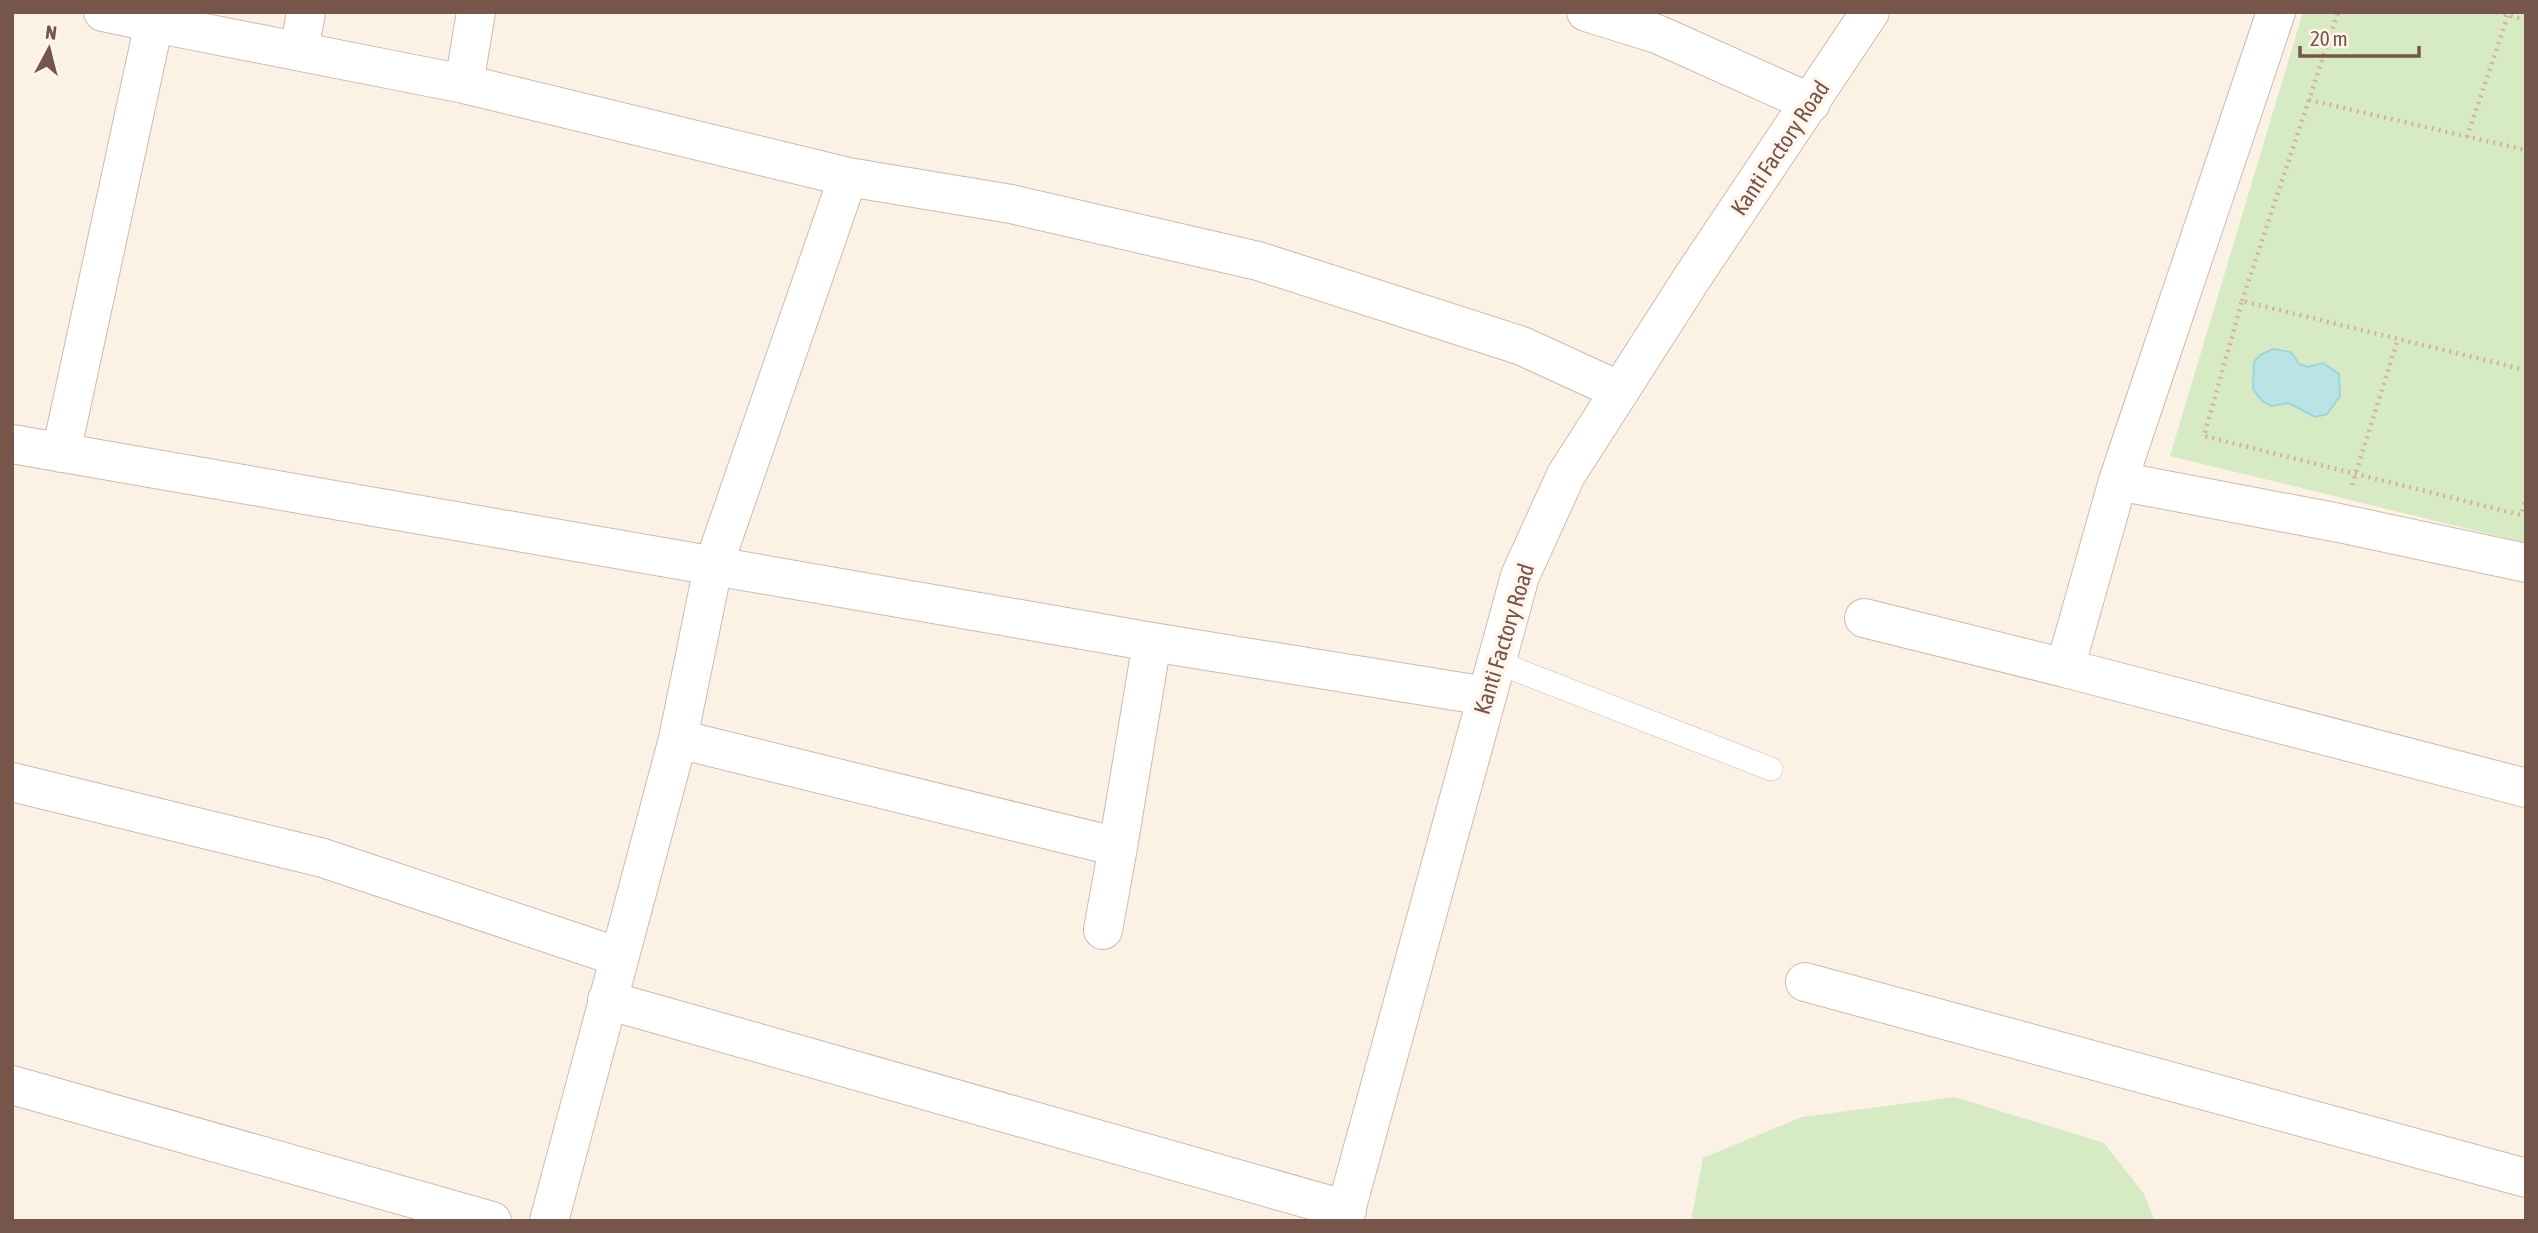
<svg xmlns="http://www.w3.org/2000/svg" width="2538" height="1233" font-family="'Asap Condensed',sans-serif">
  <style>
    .green { fill: #d6eac3 }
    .water { fill: #b9e4e6; stroke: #9fd4d8; stroke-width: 2 }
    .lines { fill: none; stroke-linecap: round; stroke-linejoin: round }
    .lane-casing { stroke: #d0baae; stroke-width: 24 }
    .street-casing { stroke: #d0baae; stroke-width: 40 }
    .secondary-casing { stroke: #d3b9ab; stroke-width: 40 }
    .path { stroke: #d7b09f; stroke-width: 4.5; stroke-dasharray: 2 5; stroke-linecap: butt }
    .lane { stroke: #fff; stroke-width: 23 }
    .street { stroke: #fff; stroke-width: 38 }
    .secondary { stroke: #fff; stroke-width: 38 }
    .labels { text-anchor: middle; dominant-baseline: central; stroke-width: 7; stroke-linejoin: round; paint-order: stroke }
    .street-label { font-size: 23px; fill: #76554a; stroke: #fff5eb }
  </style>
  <rect width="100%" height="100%" fill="#fcf1e5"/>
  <path class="green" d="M 2303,12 L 2526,12 L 2526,543 L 2170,456 Z
    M 1955,1097 L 2104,1143 L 2144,1194 L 2155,1221 L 1691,1221 L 1703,1158 L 1802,1117 Z"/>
  <path class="water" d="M 2273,349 L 2291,352 L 2299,364 L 2307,367 L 2323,363 L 2339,374 L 2340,396 L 2327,414 L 2315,417 L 2289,403 L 2271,406 L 2262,401 L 2253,389 L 2254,362 L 2260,355 Z"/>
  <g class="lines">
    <g class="lane-casing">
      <path id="lane" d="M 1496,662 L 1771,769"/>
    </g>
    <g class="street-casing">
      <path id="street" d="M 1586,12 L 1657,34 L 1811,103
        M 2276,12 L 2118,481 L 2065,668 L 2526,788
        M 154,23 L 464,84 L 848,177 L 1011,204 L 1258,261 L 1522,346 L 1620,391
        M 299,51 L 306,12
        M 464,84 L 476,12
        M 12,444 L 1152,642 L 1486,696
        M 61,453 L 154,23 L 103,12
        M 2118,481 L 2339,523 L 2526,563
        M 1864,618 L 2065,668
        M 678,739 L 1118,847 L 1152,642
        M 12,782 L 323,858 L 619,957
        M 1103,930 L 1118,847
        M 1805,982 L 2526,1178
        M 607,1000 L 1347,1210
        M 12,1085 L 492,1221
        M 549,1221 L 678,739 L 713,567 L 848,177"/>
    </g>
    <g class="secondary-casing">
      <path id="secondary" d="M 1343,1221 L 1520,576 L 1566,475 L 1692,278 L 1870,12"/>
    </g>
    <path class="path" d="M 2497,12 L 2526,20
      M 2309,100 L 2526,150
      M 2467,137 L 2508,15
      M 2242,301 L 2338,12
      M 2526,370 L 2242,301 L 2204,436 L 2521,515 L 2526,499
      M 2352,485 L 2398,339"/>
    <use href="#lane" class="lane"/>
    <use href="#street" class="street"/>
    <use href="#secondary" class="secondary"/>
  </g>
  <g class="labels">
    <g class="street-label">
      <text transform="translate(1780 148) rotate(-56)">Kanti Factory Road</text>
      <text transform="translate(1504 639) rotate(-73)">Kanti Factory Road</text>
    </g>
  </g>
  <rect width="2538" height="1233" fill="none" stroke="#76554a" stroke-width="28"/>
  <g transform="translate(49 49) rotate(7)" stroke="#fff5eb" stroke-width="5" paint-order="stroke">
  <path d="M0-5L12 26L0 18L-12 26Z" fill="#76554a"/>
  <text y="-10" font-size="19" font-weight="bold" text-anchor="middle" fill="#76554a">N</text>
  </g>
  <path d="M2300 46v10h119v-10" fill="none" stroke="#76554a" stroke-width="3.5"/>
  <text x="2310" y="46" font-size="21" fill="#76554a" stroke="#fff5eb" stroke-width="5" paint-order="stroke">20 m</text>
</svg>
